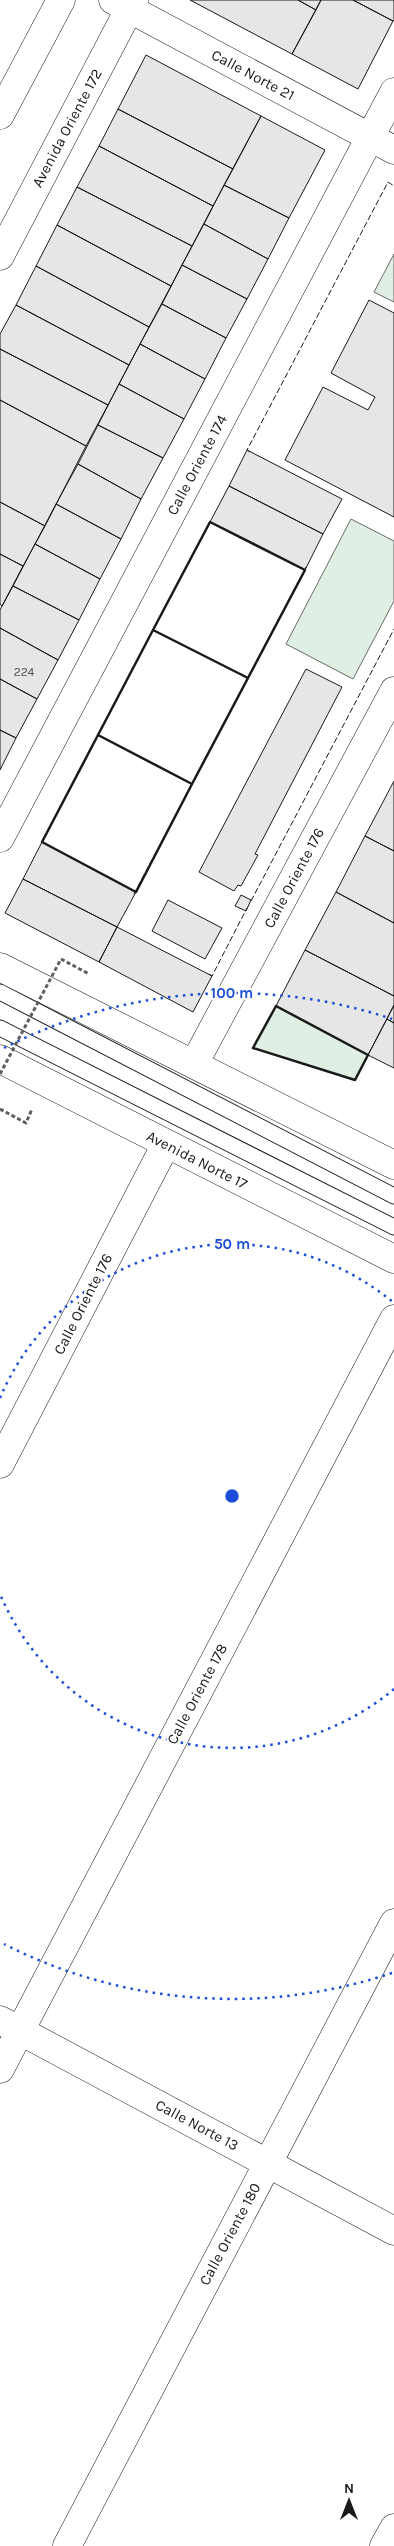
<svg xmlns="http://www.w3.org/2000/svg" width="394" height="2546" font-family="Karla,sans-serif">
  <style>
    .green { fill: #e0efe3; stroke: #6a6a6a }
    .building { fill: #e6e6e6; stroke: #1a1a1a }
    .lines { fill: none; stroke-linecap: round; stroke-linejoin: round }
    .lane-casing { stroke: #1a1a1a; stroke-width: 17 }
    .street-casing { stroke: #1a1a1a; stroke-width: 29 }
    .secondary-casing { stroke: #1a1a1a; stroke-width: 29 }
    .primary-casing { stroke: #1a1a1a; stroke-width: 29 }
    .path { stroke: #5f5f5f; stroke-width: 3; stroke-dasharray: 4 2.5; stroke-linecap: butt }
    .lane { stroke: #fff; stroke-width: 15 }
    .street { stroke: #fff; stroke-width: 28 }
    .secondary { stroke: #fff; stroke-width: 28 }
    .primary { stroke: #fff; stroke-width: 28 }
    .path-bridge { stroke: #5f5f5f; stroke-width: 3; stroke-dasharray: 4 2.5; stroke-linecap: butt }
    .fence { stroke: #1a1a1a; stroke-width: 1; stroke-dasharray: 6 2.5; stroke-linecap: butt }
    .wall { stroke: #1a1a1a; stroke-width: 2.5 }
    .ring { fill: none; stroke: #1d4ed8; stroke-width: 2.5; stroke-dasharray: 2.5 5 }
    .labels { text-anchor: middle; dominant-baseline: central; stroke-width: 4; stroke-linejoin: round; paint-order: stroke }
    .number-label { font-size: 12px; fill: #4d4d4d }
    .street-label { font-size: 15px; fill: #1a1a1a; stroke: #fff }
    .centre { fill: #1d4ed8; stroke: #fff; stroke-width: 2.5 }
    .ring-label { font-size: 15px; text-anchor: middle; font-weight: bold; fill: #1d4ed8; stroke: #fff; stroke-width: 4; stroke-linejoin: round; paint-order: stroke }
  </style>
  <rect width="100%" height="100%" fill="#fff"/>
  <path class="green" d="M 394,254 L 394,302 L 374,292 Z
    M 351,519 L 394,541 L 394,601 L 353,679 L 286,644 Z
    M 276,1006 L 368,1055 L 355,1080 L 253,1048 Z"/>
  <path class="building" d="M 190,0 L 298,0 L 316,10 L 292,54 Z
    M 298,0 L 321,0 L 316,10 Z
    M 321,0 L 353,0 L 393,21 L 358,89 L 292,54 Z
    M 353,0 L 394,0 L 394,20 L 393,21 Z
    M 146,55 L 261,116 L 233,169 L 118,109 Z
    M 118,109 L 233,169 L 213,206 L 99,146 Z
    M 261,116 L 325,150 L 289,218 L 224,185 Z
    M 99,146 L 213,206 L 192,246 L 77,187 Z
    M 224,185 L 289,218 L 268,259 L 204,224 Z
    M 77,187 L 192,246 L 171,286 L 57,225 Z
    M 204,224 L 268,259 L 247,299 L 182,265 Z
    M 57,225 L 171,286 L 149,327 L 36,266 Z
    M 182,265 L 247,299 L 226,338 L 162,304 Z
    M 36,266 L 149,327 L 129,365 L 16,305 Z
    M 369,300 L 394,313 L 394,517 L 285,460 L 323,387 L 368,410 L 375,397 L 331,373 Z
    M 162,304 L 226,338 L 205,379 L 140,344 Z
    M 16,305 L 129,365 L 108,405 L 0,349 L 0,334 Z
    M 140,344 L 205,379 L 184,419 L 119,384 Z
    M 0,349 L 108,405 L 86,446 L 0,400 Z
    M 119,384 L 184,419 L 163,458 L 98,425 Z
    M 0,400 L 86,446 L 45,526 L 0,502 Z
    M 98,425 L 163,458 L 141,499 L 78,464 Z
    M 247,450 L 342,499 L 323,534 L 229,486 Z
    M 78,464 L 141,499 L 121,539 L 56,504 Z
    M 229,486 L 323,534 L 305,570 L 210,522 Z
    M 0,502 L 45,526 L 23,566 L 0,554 Z
    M 56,504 L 121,539 L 100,579 L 35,544 Z
    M 35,544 L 100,579 L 79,620 L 13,586 Z
    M 0,554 L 23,566 L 2,606 L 0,604 Z
    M 13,586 L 79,620 L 58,660 L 0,628 L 0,610 Z
    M 0,628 L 58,660 L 37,699 L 0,679 Z
    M 306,669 L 342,687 L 255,854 L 258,855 L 241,886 L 238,885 L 234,891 L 199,872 Z
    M 0,679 L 37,699 L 16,738 L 0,730 Z
    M 0,730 L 16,738 L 0,770 Z
    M 394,781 L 394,851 L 365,836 Z
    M 365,836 L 394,851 L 394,923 L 336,892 Z
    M 42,842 L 136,892 L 117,927 L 23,879 Z
    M 23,879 L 117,927 L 99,962 L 5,913 Z
    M 336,892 L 394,923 L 394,996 L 305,950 Z
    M 241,895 L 251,900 L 246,911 L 235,906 Z
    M 168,900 L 222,928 L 205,959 L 152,931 Z
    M 117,927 L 212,976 L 193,1012 L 99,962 Z
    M 305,950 L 394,996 L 394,1005 L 368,1055 L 276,1006 Z
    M 394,1005 L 394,1023 L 387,1019 Z
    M 387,1019 L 394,1023 L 394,1068 L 368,1055 Z"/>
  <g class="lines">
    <g class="lane-casing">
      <path id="lane" d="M 0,992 L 394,1196
        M 0,1028 L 394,1227"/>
    </g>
    <g class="street-casing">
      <path id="street" d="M 113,0 L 394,150
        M 0,838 L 394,92
        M 194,1064 L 394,691
        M 0,1464 L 166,1144
        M 0,2020 L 394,2231
        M 0,2069 L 394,1319
        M 67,2546 L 394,1923
        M 384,2546 L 394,2528"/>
    </g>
    <g class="secondary-casing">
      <path id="secondary" d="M 0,115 L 61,0
        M 0,256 L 134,0"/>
    </g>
    <g class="primary-casing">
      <path id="primary" d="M 0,967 L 394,1165
        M 0,1059 L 394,1259"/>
    </g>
    <path class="path" d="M 61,959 L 89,974
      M 0,1109 L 26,1123 L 32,1109"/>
    <use href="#lane" class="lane"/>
    <use href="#street" class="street"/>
    <use href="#secondary" class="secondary"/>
    <use href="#primary" class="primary"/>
    <path class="path-bridge" d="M 0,1074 L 61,959"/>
    <path class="fence" d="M 250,452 L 247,450 L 388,182 L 394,186
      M 134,894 L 306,567
      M 251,901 L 394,629
      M 209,974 L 212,976 L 247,908"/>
    <path class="wall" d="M 210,522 L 305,570 L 248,678 L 153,630 Z
      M 153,630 L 248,678 L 192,784 L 98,735 Z
      M 98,735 L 192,784 L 136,892 L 42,842 Z
      M 276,1006 L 368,1055 L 355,1080 L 253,1048 Z"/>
  </g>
  <g class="ring">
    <path d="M394 1689A252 252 0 0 1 0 1594M0 1398A252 252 0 0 1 394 1303"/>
    <path d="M392 1973A503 503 0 0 1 4 1944M4 1048A503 503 0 0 1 392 1019"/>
  </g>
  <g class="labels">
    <g class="number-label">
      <text x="24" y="672">224</text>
    </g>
    <g class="street-label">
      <text transform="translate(253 75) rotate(28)">Calle Norte 21</text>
      <text transform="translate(67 128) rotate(-62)">Avenida Oriente 172</text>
      <text transform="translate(197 465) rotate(-62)">Calle Oriente 174</text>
      <text transform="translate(294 878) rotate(-62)">Calle Oriente 176</text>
      <text transform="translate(197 1160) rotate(27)">Avenida Norte 17</text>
      <text transform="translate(83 1304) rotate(-63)">Calle Oriente 176</text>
      <text transform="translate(197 1694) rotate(-62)">Calle Oriente 178</text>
      <text transform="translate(197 2125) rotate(28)">Calle Norte 13</text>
      <text transform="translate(230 2234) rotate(-62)">Calle Oriente 180</text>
    </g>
  </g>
  <circle cx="232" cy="1496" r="8" class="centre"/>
  <g class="ring-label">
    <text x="232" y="998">100 m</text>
    <text x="232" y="1249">50 m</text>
  </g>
  <g transform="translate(349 2501)" stroke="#ffffff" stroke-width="4" paint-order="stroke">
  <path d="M0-4L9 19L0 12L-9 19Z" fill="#1a1a1a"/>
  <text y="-8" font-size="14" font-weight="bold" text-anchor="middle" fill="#1a1a1a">N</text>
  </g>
</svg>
